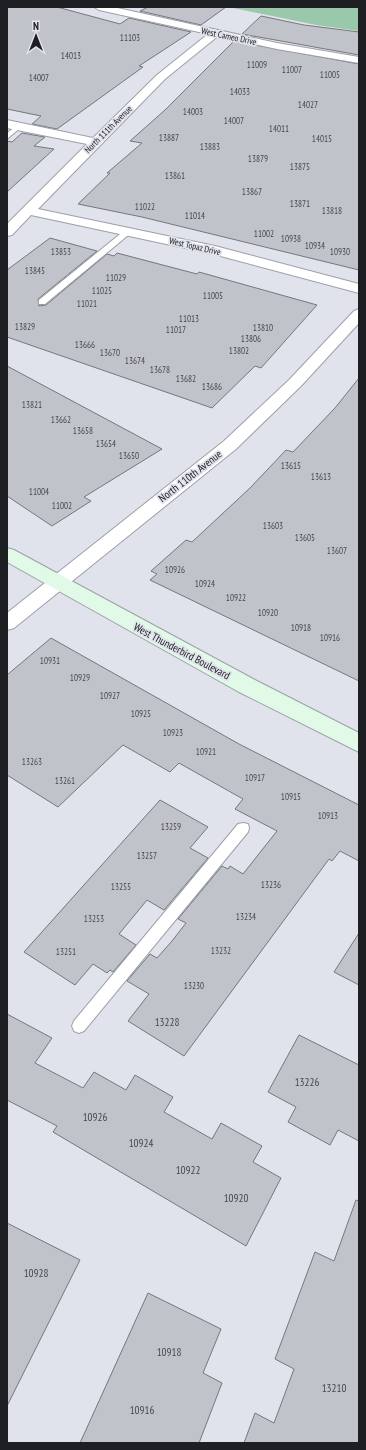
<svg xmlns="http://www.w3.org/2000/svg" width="366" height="1450" font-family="'PT Sans Narrow',sans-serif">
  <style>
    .green { fill: #9ac8ab }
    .building { fill: #c0c3ca; stroke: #74777e }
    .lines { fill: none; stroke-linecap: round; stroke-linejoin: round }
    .lane-casing { stroke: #9da0a7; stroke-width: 2 }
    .street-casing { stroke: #9da0a7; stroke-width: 2 }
    .secondary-casing { stroke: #9da0a7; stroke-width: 2 }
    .lane { fill: #fff; fill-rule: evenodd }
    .street { fill: #fff; fill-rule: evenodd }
    .secondary { fill: #e1f9e7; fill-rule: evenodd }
    .labels { text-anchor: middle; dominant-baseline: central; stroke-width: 3.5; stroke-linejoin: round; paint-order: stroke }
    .far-street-label { font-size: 9px; fill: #1e1f22; stroke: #e0e3eb }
    .number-label { font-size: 9px; fill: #46484c }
    .street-label { font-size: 11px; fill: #1e1f22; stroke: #e0e3eb }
    .near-number-label { font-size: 11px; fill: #46484c }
  </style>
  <rect width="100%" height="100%" fill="#e0e3eb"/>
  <path class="green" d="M 228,7 L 359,7 L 359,31 L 316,25 Z"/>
  <path class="building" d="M 7,7 L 57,7 L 120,24 L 129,18 L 191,32 L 139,66 L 143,67 L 57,129 L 32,124 L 41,116 L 7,109 Z
    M 148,7 L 226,7 L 201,25 L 140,11 Z
    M 261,16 L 304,25 L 359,32 L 359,55 L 242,34 Z
    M 234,41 L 359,64 L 359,270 L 142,217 L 78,204 L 110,173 L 107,173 L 142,143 L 130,141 L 165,110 Z
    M 22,133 L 45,137 L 34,146 L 54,149 L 7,192 L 7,141 L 12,142 Z
    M 50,238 L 97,251 L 38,299 L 39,306 L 46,305 L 107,254 L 114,256 L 117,253 L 197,274 L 199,272 L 317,305 L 261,368 L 255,366 L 212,408 L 7,337 L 7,270 Z
    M 7,366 L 162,449 L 84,497 L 91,501 L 52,526 L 7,496 Z
    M 359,378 L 359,681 L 150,580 L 157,574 L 151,571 L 186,540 L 192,542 L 250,488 L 286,450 L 293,452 L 335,408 Z
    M 51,638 L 239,744 L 359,805 L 359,861 L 340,851 L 332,861 L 329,859 L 184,1056 L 128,1021 L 149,994 L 127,981 L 150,954 L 157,958 L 172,941 L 186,923 L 178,919 L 222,866 L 228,869 L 230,866 L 243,874 L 277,831 L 235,809 L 243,799 L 179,763 L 170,772 L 123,745 L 58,807 L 7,775 L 7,675 Z
    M 160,800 L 208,827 L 190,848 L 208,858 L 164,910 L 147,900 L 119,934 L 136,945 L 113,972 L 110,970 L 107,973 L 93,964 L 75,985 L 24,952 Z
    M 359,933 L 359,985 L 334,972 Z
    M 7,1014 L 52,1038 L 35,1063 L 83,1088 L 94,1072 L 126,1090 L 135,1075 L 173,1097 L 164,1112 L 212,1139 L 221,1123 L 262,1146 L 253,1162 L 281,1178 L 246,1246 L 53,1132 L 57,1126 L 7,1100 Z
    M 299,1035 L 359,1065 L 359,1141 L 338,1130 L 330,1145 L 288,1122 L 296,1107 L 268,1092 Z
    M 356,1200 L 359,1201 L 359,1443 L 244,1443 L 255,1413 L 274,1423 L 294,1369 L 275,1359 L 315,1252 L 334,1261 Z
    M 7,1223 L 80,1260 L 7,1406 Z
    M 148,1293 L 221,1329 L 203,1373 L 222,1383 L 199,1443 L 80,1443 Z"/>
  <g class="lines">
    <g class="lane-casing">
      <path id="lane" d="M 18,125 L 21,127 L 20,128 L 7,139 L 7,133 Z
        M 125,230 L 132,232 L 45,304 L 39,304 L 39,300 Z
        M 243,823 L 248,824 L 249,828 L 248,832 L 84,1031 L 79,1033 L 74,1031 L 72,1026 L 74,1021 L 238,824 Z"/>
    </g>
    <g class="street-casing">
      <path id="street" d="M 94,7 L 113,7 L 277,43 L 359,57 L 359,63 L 277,49 L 218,36 L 165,79 L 38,209 L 215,246 L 359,284 L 359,293 L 213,254 L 31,215 L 12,235 L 7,236 L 7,224 L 87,144 L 7,128 L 7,120 L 93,138 L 157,75 L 208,34 L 99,10 Z
        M 359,309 L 359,323 L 301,386 L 236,449 L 14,628 L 7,630 L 7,613 L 224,441 L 289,380 L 354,311 Z"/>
    </g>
    <g class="secondary-casing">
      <path id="secondary" d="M 7,548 L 14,550 L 255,680 L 359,733 L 359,752 L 239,692 L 7,562 Z"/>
    </g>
    <use href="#lane" class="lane"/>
    <use href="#street" class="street"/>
    <use href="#secondary" class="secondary"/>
  </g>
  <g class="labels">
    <g class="far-street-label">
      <text transform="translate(229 36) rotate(12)">West Cameo Drive</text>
      <text transform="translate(108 129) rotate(-45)">North 111th Avenue</text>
      <text transform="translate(195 246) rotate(13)">West Topaz Drive</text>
    </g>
    <g class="number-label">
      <text x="130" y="37">11103</text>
      <text x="71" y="55">14013</text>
      <text x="257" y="64">11009</text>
      <text x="292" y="69">11007</text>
      <text x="330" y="74">11005</text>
      <text x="39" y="77">14007</text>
      <text x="240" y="91">14033</text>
      <text x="308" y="104">14027</text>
      <text x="193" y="111">14003</text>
      <text x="234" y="120">14007</text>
      <text x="279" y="128">14011</text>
      <text x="169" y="137">13887</text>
      <text x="322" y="138">14015</text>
      <text x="210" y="146">13883</text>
      <text x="258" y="158">13879</text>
      <text x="300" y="166">13875</text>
      <text x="175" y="175">13861</text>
      <text x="252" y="191">13867</text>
      <text x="300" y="203">13871</text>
      <text x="145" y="206">11022</text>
      <text x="332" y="210">13818</text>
      <text x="195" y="215">11014</text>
      <text x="264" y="233">11002</text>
      <text x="291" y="238">10938</text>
      <text x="315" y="245">10934</text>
      <text x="61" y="251">13853</text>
      <text x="340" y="251">10930</text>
      <text x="35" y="270">13845</text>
      <text x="116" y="277">11029</text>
      <text x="102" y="290">11025</text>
      <text x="213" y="295">11005</text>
      <text x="87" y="303">11021</text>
      <text x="189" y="318">11013</text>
      <text x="25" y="326">13829</text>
      <text x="263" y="327">13810</text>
      <text x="176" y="329">11017</text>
      <text x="251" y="338">13806</text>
      <text x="85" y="344">13666</text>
      <text x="239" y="350">13802</text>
      <text x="110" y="352">13670</text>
      <text x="135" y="360">13674</text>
      <text x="160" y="369">13678</text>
      <text x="186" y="378">13682</text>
      <text x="212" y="386">13686</text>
      <text x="32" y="404">13821</text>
      <text x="61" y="419">13662</text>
      <text x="83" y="430">13658</text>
      <text x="106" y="443">13654</text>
      <text x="129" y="455">13650</text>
      <text x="291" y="465">13615</text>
      <text x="321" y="476">13613</text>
      <text x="39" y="491">11004</text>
      <text x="62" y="505">11002</text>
      <text x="273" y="525">13603</text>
      <text x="305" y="537">13605</text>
      <text x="337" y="550">13607</text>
      <text x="175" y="569">10926</text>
      <text x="205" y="583">10924</text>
      <text x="236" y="597">10922</text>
      <text x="268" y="612">10920</text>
      <text x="301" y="627">10918</text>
      <text x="330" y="637">10916</text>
      <text x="50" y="660">10931</text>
      <text x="80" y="677">10929</text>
      <text x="110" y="695">10927</text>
      <text x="141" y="713">10925</text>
      <text x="173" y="732">10923</text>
      <text x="206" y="751">10921</text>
      <text x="32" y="761">13263</text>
      <text x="255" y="777">10917</text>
      <text x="65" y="780">13261</text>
      <text x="291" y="796">10915</text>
      <text x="328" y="815">10913</text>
      <text x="171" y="826">13259</text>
      <text x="147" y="855">13257</text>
      <text x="271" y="884">13236</text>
      <text x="121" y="886">13255</text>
      <text x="246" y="916">13234</text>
      <text x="94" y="918">13253</text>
      <text x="221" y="950">13232</text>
      <text x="66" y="951">13251</text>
      <text x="194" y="985">13230</text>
    </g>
    <g class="street-label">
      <text transform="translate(190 476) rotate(-38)">North 110th Avenue</text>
      <text transform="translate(182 651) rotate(28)">West Thunderbird Boulevard</text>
    </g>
    <g class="near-number-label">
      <text x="167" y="1022">13228</text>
      <text x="307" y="1082">13226</text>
      <text x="95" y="1117">10926</text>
      <text x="141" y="1143">10924</text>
      <text x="188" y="1170">10922</text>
      <text x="236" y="1198">10920</text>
      <text x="36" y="1273">10928</text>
      <text x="169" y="1352">10918</text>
      <text x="334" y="1388">13210</text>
      <text x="142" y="1410">10916</text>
    </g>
  </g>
  <rect width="366" height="1450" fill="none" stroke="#1e1f22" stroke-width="16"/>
  <g transform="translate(36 36)" stroke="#e0e3eb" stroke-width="3" paint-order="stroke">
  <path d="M0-3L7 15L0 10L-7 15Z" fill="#1e1f22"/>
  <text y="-6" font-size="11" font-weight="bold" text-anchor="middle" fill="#1e1f22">N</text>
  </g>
</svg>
